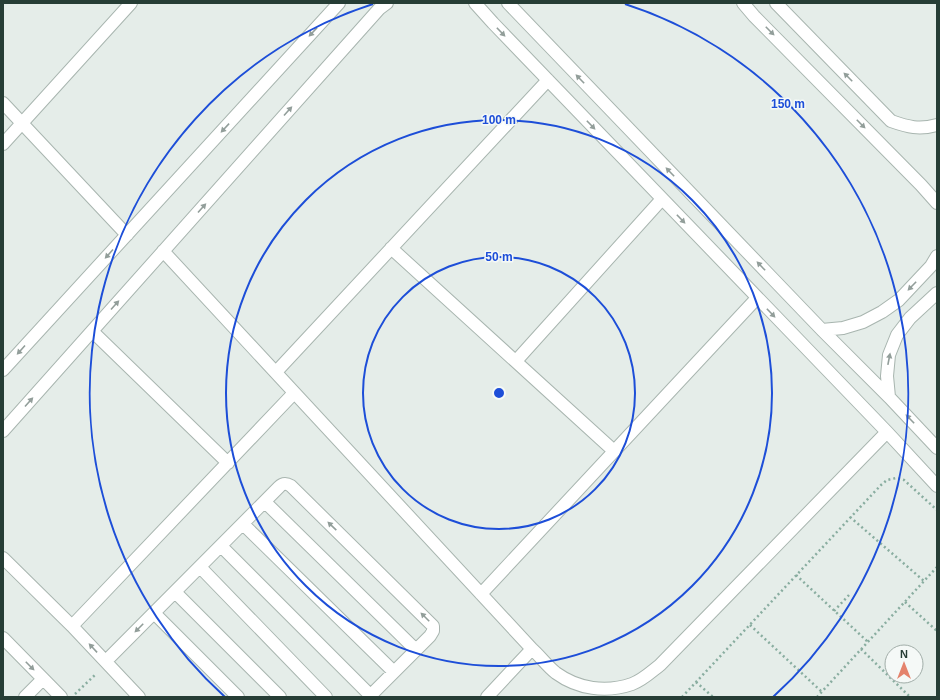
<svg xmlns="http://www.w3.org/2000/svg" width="940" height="700" font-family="Arial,sans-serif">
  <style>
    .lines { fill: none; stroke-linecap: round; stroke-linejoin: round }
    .minor-casing { stroke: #a8b5af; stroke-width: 14 }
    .path { stroke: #89ada0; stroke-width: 2.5; stroke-dasharray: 2 3; stroke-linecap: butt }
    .minor { stroke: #fff; stroke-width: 12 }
    .oneway { fill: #929e9a }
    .ring { fill: none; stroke: #1d4ed8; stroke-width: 2 }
    .centre { fill: #1d4ed8; stroke: #f5f9f7; stroke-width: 2 }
    .ring-label { font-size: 12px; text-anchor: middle; font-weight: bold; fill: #1d4ed8; stroke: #f5f9f7; stroke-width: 3; stroke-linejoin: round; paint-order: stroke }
  </style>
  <rect width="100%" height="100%" fill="#e5ede9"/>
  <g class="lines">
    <g class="minor-casing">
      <path id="minor" d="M 475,3 L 493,23 L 887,432 L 937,486
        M 508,3 L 822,330 L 889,397 L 937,448
        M 743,3 L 754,16 L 921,185 L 937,203
        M 776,3 L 891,121 C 908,127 919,130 937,125
        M 3,103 L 127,235
        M 3,144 L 131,3
        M 391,248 L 614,451
        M 163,251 L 532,649 C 540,656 547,666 556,673 C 578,689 606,693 632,684 C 643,680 651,672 660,665 L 887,432
        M 822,330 L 843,328 L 863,322 L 882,312 L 899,300 L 931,266 L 937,256
        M 92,331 L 228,463
        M 516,361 L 662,199
        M 3,370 L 339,3
        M 276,372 L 548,80
        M 889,397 L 887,376 L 889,355 L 897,335 L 910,318 L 937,293
        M 3,431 L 379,9 L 387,3
        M 265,502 L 416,650
        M 243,524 L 394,672
        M 221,546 L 370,695
        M 3,558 L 72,626 L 139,697
        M 200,567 L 326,697
        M 175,592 L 280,697
        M 481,594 L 757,298
        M 154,613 L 238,697
        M 72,626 L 294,393
        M 3,638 L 61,697
        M 106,661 L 279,487 C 283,483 286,483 291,486 L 433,626 L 433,631 L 430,636 L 369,697
        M 25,697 L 43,679
        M 487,697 L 532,649"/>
    </g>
    <path class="path" d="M 850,517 L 924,581
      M 796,575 L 868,642
      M 905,602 L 937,631
      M 834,611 L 849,595
      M 750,625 L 822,692
      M 861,649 L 910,697
      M 696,682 L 713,697
      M 75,694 L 96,674
      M 682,697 L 881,485 L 887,480 L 896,478 L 904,480 L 937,510
      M 817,697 L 937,567"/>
    <use href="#minor" class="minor"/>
  </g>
  <defs><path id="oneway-solid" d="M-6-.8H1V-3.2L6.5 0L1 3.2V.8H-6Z"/></defs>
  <g class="oneway">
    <use href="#oneway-solid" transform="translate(770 31) rotate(45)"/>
    <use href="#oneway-solid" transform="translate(313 32) rotate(133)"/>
    <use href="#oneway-solid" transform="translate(501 32) rotate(46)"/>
    <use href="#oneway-solid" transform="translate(848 77) rotate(-135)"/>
    <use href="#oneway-solid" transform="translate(580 79) rotate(-134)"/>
    <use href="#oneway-solid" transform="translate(288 111) rotate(-48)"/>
    <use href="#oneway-solid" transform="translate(861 124) rotate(45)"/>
    <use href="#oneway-solid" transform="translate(591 125) rotate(46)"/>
    <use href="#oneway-solid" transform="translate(225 128) rotate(133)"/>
    <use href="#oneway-solid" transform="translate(670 172) rotate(-134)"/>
    <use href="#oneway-solid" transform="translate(202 208) rotate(-48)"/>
    <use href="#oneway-solid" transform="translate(681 219) rotate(46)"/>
    <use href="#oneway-solid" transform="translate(109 254) rotate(132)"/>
    <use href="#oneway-solid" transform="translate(761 266) rotate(-134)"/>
    <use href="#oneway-solid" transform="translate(912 286) rotate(134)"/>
    <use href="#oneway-solid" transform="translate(115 305) rotate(-48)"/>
    <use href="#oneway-solid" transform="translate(771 313) rotate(46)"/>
    <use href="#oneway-solid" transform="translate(21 350) rotate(132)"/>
    <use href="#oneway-solid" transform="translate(889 359) rotate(-79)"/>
    <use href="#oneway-solid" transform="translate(29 402) rotate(-48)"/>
    <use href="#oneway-solid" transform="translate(910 419) rotate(-134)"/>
    <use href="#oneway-solid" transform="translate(332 526) rotate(-136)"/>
    <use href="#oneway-solid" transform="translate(425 617) rotate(-135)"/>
    <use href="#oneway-solid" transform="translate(139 628) rotate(135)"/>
    <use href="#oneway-solid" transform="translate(93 648) rotate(-133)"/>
    <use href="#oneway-solid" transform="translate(30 666) rotate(45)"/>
  </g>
  <g class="ring">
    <circle cx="499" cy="393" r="136"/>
    <circle cx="499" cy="393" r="273"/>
    <path d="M225 697A409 409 0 0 1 373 4M625 4A409 409 0 0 1 773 697"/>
  </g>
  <circle cx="499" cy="393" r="6" class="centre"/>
  <g class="ring-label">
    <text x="788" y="108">150 m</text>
    <text x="499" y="124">100 m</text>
    <text x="499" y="261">50 m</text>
  </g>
  <rect width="940" height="700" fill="none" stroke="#263d35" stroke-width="8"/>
  <g transform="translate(904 664)"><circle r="19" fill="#f5f9f7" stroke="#a2aea9"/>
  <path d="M0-3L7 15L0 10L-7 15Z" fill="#e4836c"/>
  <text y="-6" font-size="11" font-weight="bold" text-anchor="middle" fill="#263d35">N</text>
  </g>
</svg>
